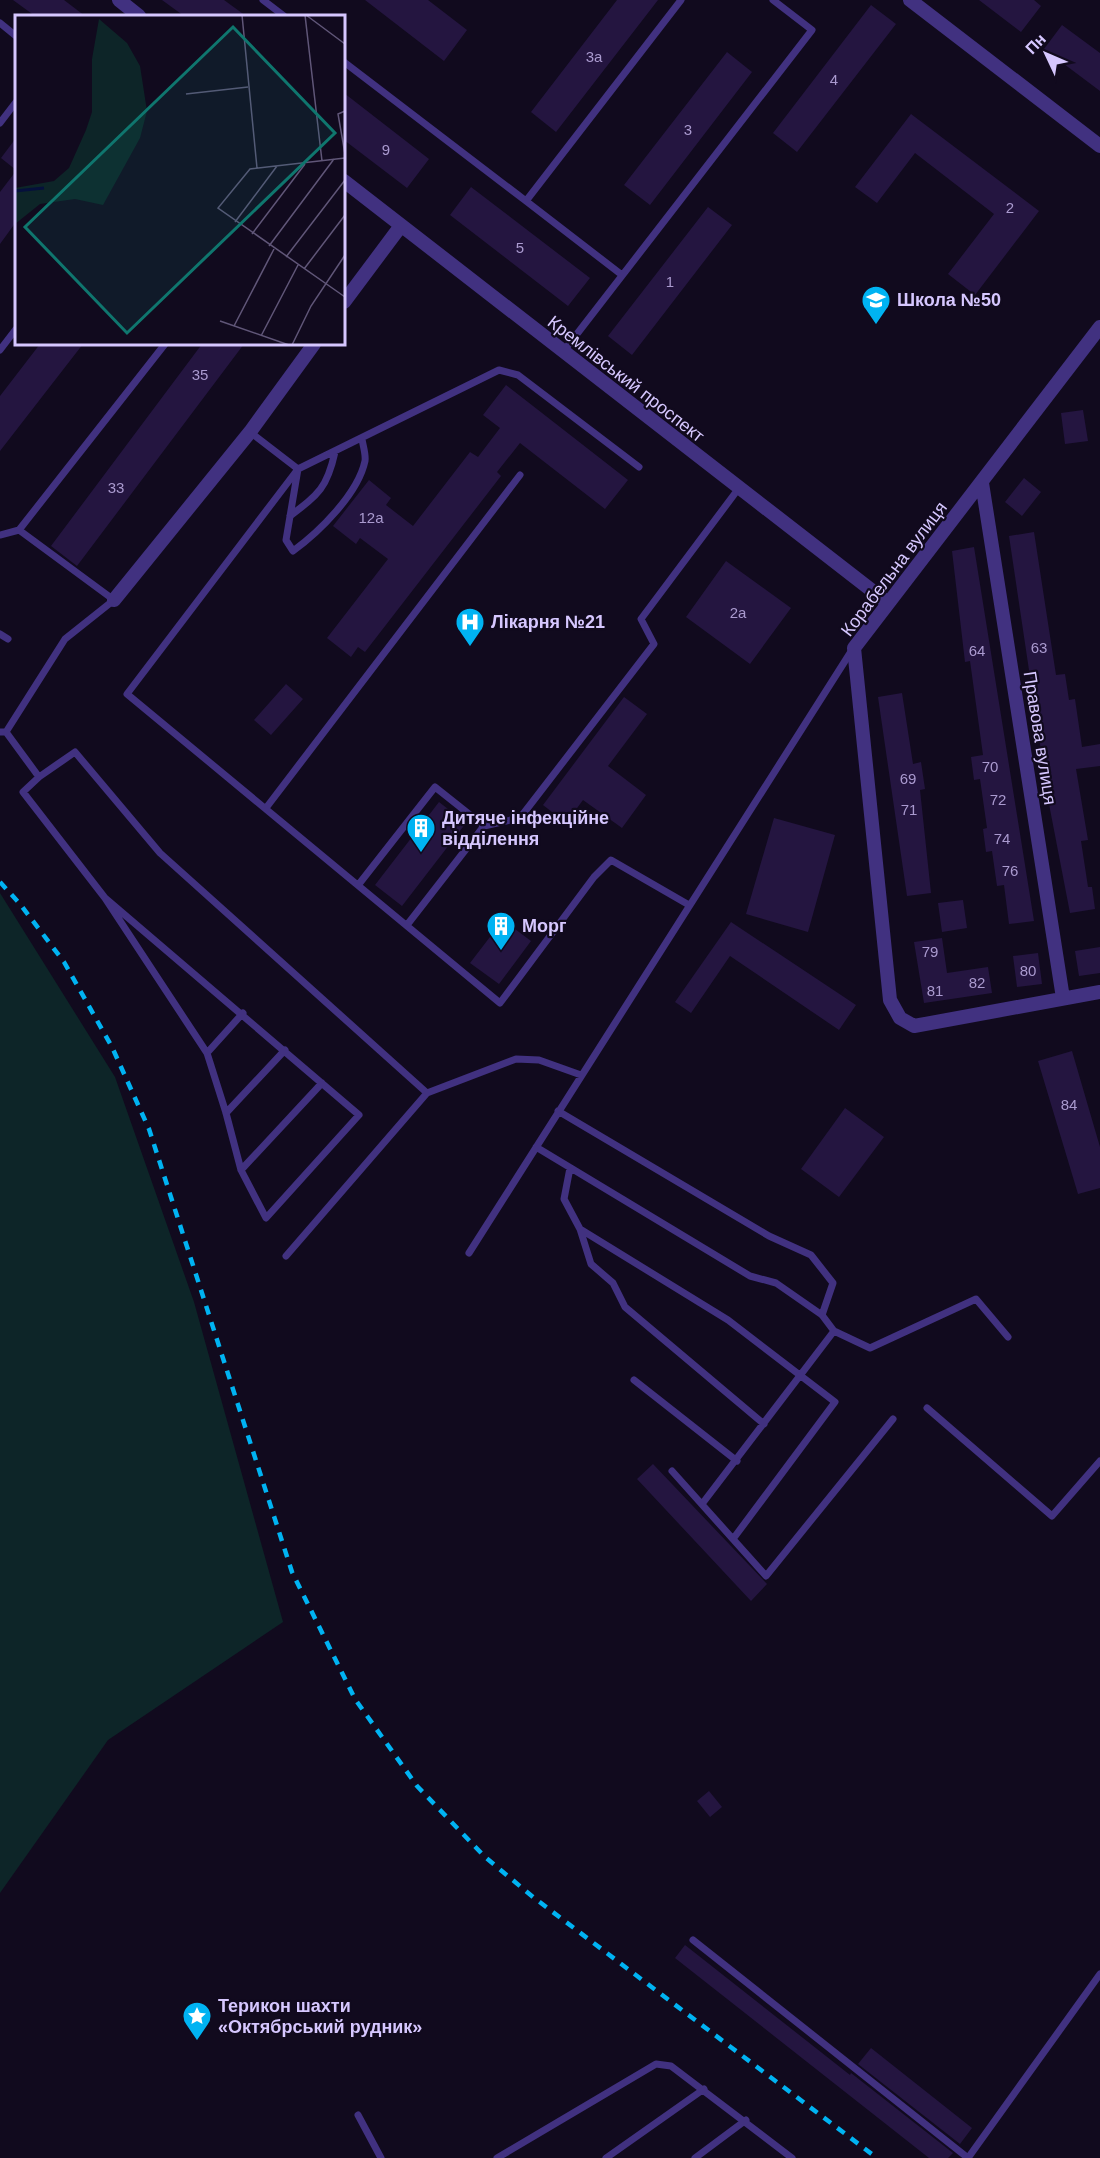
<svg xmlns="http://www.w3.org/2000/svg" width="1100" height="2158" font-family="Helvetica,sans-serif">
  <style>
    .green { fill: #0d2528 }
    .building { fill: #241540 }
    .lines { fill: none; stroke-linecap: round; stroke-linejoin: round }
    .service { stroke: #413180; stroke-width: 7 }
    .minor { stroke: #413180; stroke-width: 14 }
    .rail { stroke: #00b3f2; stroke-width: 4.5; stroke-dasharray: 9 8; stroke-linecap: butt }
    .labels { text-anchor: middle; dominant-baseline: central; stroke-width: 4.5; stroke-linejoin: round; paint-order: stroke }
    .number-label { font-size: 15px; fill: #aa9acf }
    .poi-label { font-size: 18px; font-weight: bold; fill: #d6c7ff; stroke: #110a1e; text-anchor: start }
    .street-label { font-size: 18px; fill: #d6c7ff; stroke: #110a1e }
    .inset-river { fill: none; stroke: #05103c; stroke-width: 3 }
    .inset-road { fill: none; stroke: #605678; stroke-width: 1.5 }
    .view { fill: #0f766e; fill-opacity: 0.15; stroke: #0f766e; stroke-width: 3 }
    .inset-edge { fill: none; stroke: #d6c7ff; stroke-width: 3 }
  </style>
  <rect width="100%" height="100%" fill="#110a1e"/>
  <path class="green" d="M 0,893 L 115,1077 L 194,1302 L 283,1622 L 108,1740 L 0,1893 Z"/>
  <path class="building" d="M 13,0 L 64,0 L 85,16 L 35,16 Z
    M 162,0 L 224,0 L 246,16 L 184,16 Z
    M 365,0 L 428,0 L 467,30 L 444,61 Z
    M 617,0 L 658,0 L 556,132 L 531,112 Z
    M 979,0 L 1034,0 L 1041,6 L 1021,32 Z
    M 871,5 L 896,24 L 797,152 L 773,133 Z
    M 1062,25 L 1100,53 L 1100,91 L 1044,49 Z
    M 727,52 L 752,72 L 650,205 L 624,185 Z
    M 344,93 L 429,159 L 407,188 L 344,140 Z
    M 911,114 L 1039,211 L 975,295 L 948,274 L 994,214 L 915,153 L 877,203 L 855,187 Z
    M 16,138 L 16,170 L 1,158 Z
    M 16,171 L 16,222 L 0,244 L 0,192 Z
    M 471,187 L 590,278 L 568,306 L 450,215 Z
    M 708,207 L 732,225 L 632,355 L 608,336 Z
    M 40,344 L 83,344 L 0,451 L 0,396 Z
    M 202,344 L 244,344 L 77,566 L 51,546 Z
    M 506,385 L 628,480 L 605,509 L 520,443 L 497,472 L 501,476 L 365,652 L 358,647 L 351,657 L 327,638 L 388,559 L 360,538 L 356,544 L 333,526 L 369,480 L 391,498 L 386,505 L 413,526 L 470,452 L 478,457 L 500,428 L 483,415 Z
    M 1083,410 L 1088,441 L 1065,444 L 1061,413 Z
    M 1024,478 L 1041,492 L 1022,516 L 1005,502 Z
    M 1034,532 L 1056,675 L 1065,674 L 1069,700 L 1075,699 L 1082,747 L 1100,744 L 1100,766 L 1076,769 L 1088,840 L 1081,841 L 1088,887 L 1092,887 L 1095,909 L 1070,913 L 1049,804 L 1009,536 Z
    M 974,547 L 1034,921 L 1009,924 L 1004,885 L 997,886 L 992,851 L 986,852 L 983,829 L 987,828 L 980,779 L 974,780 L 971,757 L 983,755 L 970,661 L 965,662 L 952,551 Z
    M 726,561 L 791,608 L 750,664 L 686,617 Z
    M 286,684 L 303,699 L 271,735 L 254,720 Z
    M 902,693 L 913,764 L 921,762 L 925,789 L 920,790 L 931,893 L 907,896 L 878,697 Z
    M 624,697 L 647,714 L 608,766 L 646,795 L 622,828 L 583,800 L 566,823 L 543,805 Z
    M 439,802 L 466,823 L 402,906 L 375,885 Z
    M 774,818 L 835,835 L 808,932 L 746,914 Z
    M 963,900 L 967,928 L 942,932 L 938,903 Z
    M 503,920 L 531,941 L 499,984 L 470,963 Z
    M 731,922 L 856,1005 L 839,1030 L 730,956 L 691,1013 L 675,1002 Z
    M 942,938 L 947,973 L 988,967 L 992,993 L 924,1003 L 914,942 Z
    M 1100,947 L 1100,973 L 1079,976 L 1075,951 Z
    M 1038,953 L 1042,984 L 1017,987 L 1013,956 Z
    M 1072,1051 L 1100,1147 L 1100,1188 L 1078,1194 L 1038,1061 Z
    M 845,1108 L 884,1137 L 839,1197 L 801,1169 Z
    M 653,1464 L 767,1584 L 751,1601 L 637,1479 Z
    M 709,1791 L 722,1807 L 710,1817 L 697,1801 Z
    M 685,1945 L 850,2075 L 851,2073 L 953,2153 L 948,2158 L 929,2158 L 675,1958 Z
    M 871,2048 L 972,2128 L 960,2144 L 858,2064 Z"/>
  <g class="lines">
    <path class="service" d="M 263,0 L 284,16
      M 0,23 L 16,36
      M 344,62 L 526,201
      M 0,123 L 16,102
      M 622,275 L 526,201 L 681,0
      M 0,350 L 16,329
      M 563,352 L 812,30 L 773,0
      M 250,432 L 298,469 L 127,694 L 500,1003 L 594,877 L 611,860 L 689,905
      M 362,439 C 363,446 366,454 365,461 C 358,494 319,532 293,551 L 286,540 L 298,469 L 499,370 L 518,375 L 639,467
      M 290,516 C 319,494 327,488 335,452
      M 0,535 L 19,530
      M 0,634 L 8,639
      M 0,732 L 6,732 L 65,639 L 114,600 L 19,530 L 165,344
      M 6,732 L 39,777 L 75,752 L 160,853 L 427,1093 L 286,1256
      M 39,777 L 23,792 L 105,898 L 359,1115 L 266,1218 L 241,1170 L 226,1113 L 207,1053 L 105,898
      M 266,808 L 520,475
      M 359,884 L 435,787 L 484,826 L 520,818 L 654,644 L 641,619 L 739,488
      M 407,925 L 484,826
      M 207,1053 L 243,1013
      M 427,1093 L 516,1059 L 539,1060 L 581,1075
      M 558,1111 L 769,1236 L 811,1255 L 833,1283 L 822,1315
      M 226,1113 L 285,1050
      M 536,1147 L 750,1276 L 776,1283 L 822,1315 L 834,1331 L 870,1348 L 976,1299 L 1008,1337
      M 570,1168 L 564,1199 L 580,1229 L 728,1320 L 835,1402 L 733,1539
      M 241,1170 L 322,1083
      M 580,1229 L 591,1264 L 613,1283 L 625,1307 L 764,1424
      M 469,1253 L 852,650
      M 634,1380 L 737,1461
      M 927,1408 L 1052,1516 L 1100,1461
      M 672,1471 L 766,1576 L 893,1419
      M 702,1504 L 834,1331
      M 693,1940 L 968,2158 L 1100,1974
      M 358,2115 L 381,2158
      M 497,2158 L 656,2064 L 671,2066 L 792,2158
      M 606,2158 L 704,2089
      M 695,2158 L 746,2120"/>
    <path class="minor" d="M 119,0 L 139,16
      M 910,0 L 1100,146
      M 344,181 L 888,603
      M 344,302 L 400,227
      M 1100,327 L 854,648 L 890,1000 L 900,1018 L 914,1026 L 1100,992
      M 982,483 L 1063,998
      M 114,600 L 250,432 L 314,344"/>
    <path class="rail" d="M 0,882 L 20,904 L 64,962 L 112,1047 L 149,1129 L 292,1572 L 355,1699 L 417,1786 L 485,1857 L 533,1897 L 877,2158"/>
  </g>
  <defs>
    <g id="school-pin" transform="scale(1.5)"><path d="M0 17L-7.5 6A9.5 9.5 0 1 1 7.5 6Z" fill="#00b3f2" stroke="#110a1e"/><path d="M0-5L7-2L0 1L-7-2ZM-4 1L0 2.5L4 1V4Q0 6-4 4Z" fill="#fff"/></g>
    <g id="hospital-pin" transform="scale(1.5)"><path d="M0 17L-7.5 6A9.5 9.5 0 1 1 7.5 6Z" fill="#00b3f2" stroke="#110a1e"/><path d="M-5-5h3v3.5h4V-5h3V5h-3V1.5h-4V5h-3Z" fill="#fff"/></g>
    <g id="building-pin" transform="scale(1.5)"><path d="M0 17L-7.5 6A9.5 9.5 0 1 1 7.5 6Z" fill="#00b3f2" stroke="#110a1e"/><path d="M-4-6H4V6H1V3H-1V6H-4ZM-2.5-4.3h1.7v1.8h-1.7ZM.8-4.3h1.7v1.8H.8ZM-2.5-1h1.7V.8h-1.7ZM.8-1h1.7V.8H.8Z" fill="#fff"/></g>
    <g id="sight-pin" transform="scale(1.5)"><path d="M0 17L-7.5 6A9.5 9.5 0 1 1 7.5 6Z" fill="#00b3f2" stroke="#110a1e"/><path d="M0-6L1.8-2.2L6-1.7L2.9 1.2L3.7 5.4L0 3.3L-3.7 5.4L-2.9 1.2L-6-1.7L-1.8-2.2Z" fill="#fff"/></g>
  </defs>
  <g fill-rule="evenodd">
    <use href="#school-pin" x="876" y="300"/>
    <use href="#hospital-pin" x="470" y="622"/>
    <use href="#building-pin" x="421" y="828"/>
    <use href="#building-pin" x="501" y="926"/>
    <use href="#sight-pin" x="197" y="2016"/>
  </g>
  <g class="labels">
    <g class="number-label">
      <text x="594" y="56">3а</text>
      <text x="834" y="79">4</text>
      <text x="688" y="129">3</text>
      <text x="386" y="149">9</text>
      <text x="1010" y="207">2</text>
      <text x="520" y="247">5</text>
      <text x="670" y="281">1</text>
      <text x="200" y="374">35</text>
      <text x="116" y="487">33</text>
      <text x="371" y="517">12а</text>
      <text x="738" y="612">2а</text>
      <text x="1039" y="647">63</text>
      <text x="977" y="650">64</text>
      <text x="990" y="766">70</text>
      <text x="908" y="778">69</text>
      <text x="998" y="799">72</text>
      <text x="909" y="809">71</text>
      <text x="1002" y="838">74</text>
      <text x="1010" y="870">76</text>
      <text x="930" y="951">79</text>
      <text x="1028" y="970">80</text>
      <text x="977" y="982">82</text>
      <text x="935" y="990">81</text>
      <text x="1069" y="1104">84</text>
    </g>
    <g class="poi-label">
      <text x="897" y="300">Школа №50</text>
      <text x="491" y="622">Лікарня №21</text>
      <text x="442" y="818">Дитяче інфекційне<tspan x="442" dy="21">відділення</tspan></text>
      <text x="522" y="926">Морг</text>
      <text x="218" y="2006">Терикон шахти<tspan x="218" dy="21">«Октябрський рудник»</tspan></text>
    </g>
    <g class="street-label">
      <text transform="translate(626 379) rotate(38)">Кремлівський проспект</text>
      <text transform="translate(894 569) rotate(-53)">Корабельна вулиця</text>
      <text transform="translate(1040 738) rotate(81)">Правова вулиця</text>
    </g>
  </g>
  <g transform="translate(15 15)">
    <rect width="330" height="330" fill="#110a1e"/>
    <path d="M 84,4 L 112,28 L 125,51 L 132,96 L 125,123 L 88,190 L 60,184 L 25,189 L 0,209 L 0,173 L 39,166 L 54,153 L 71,115 L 77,97 L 77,44 Z" fill="#0d2528"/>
    <path class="inset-river" d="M 0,176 L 29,173"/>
    <path class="inset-road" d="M 227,0 L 242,153M 290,0 L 307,146M 291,0 L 330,29M 171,79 L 233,72M 330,96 L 323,99 L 330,139M 330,143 L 235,154 L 203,193 L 330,282M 220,207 L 262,151M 237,219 L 290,149M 254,231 L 319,144M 271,242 L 330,165M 289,254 L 330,200M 205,306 L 274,330M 219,311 L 259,234M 246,321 L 283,250M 277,330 L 296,291 L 330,240"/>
    <path class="view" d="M 218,12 L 320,118 L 112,318 L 10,212 Z"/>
    <rect width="330" height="330" class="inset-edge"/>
  </g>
  <g transform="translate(1046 54) rotate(314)" stroke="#110a1e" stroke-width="4.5" paint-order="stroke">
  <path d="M0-4.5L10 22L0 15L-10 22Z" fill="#d6c7ff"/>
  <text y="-9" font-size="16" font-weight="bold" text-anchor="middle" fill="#d6c7ff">Пн</text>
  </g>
</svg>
